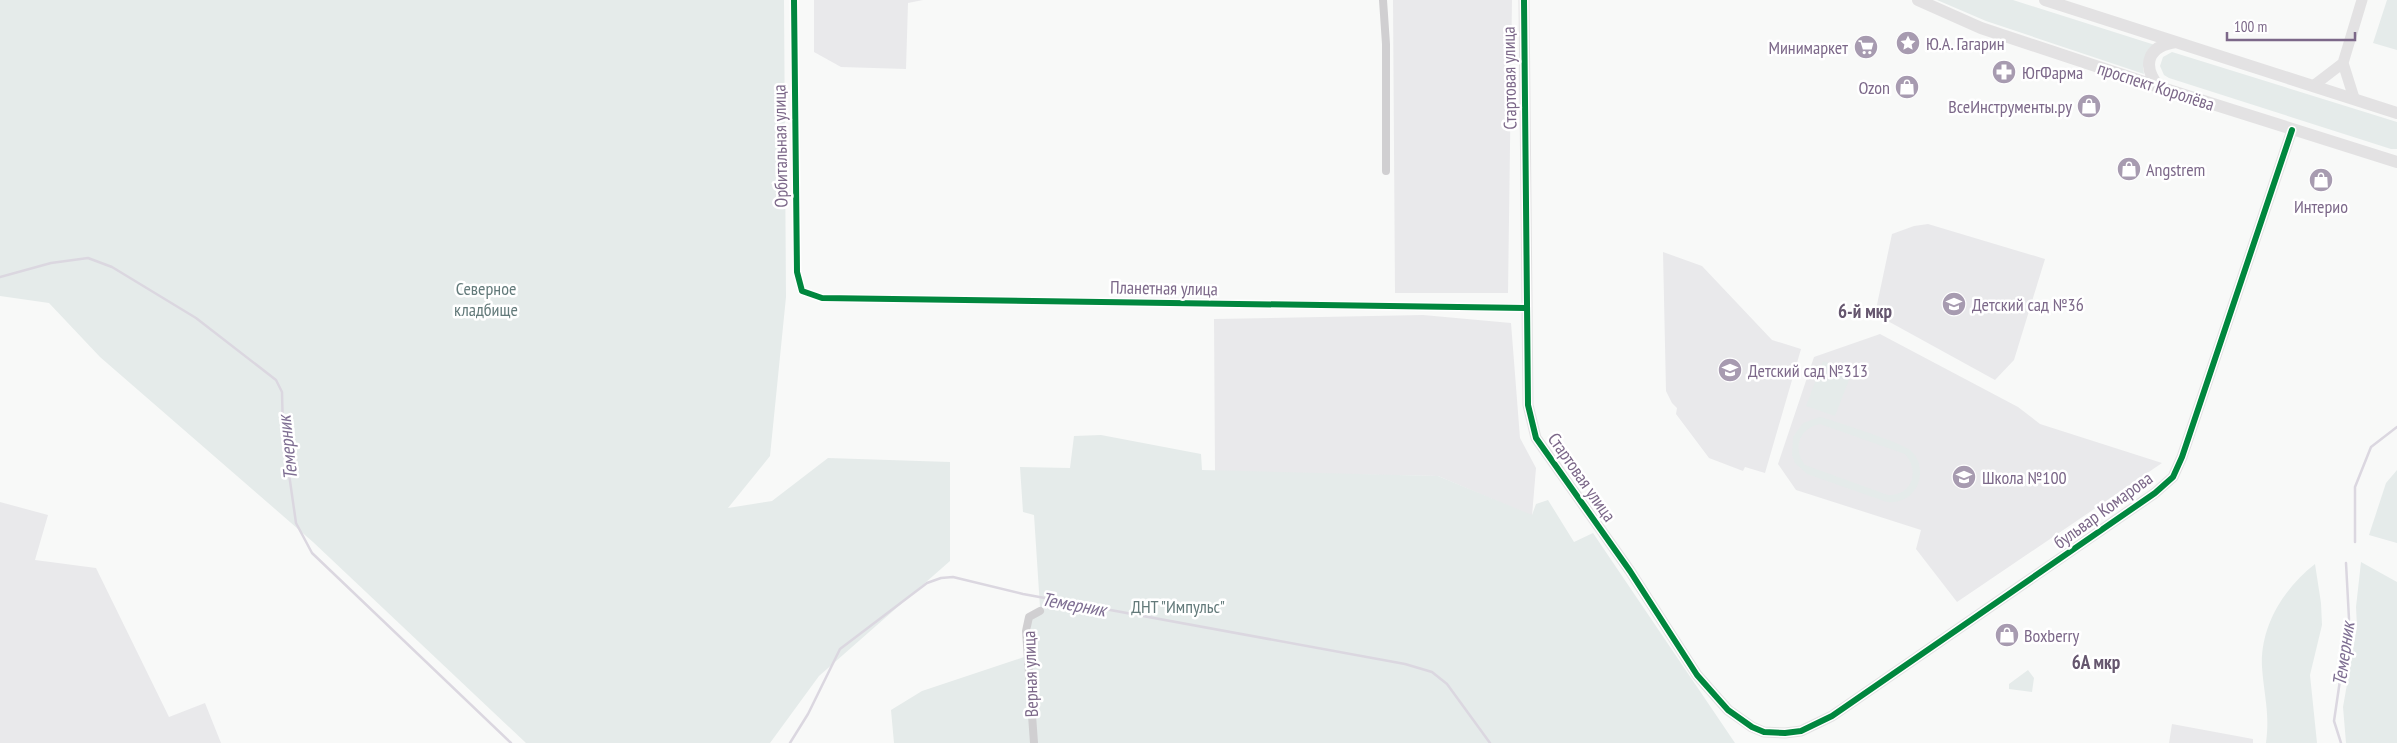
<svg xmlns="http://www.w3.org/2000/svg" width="2397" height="743" font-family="'PT Sans Narrow',sans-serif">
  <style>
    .built { fill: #e9e9eb }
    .green { fill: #e5ebea; fill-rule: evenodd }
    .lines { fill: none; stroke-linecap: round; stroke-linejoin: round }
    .stream { stroke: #dbd7e0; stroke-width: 2.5 }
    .street { stroke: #d0cfd1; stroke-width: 8 }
    .secondary { stroke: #e3e2e3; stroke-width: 11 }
    .primary { stroke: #e3e2e3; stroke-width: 12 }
    .cycleway-casing { stroke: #fff; stroke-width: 9 }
    .cycleway { stroke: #00873e; stroke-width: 6 }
    .labels { text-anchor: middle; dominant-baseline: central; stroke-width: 5; stroke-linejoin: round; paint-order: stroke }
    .poi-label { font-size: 18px; fill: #7c6889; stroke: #fff; text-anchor: start }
    .street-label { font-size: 18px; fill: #7c6889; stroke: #fff }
    .park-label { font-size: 18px; fill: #637a7a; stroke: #fff }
    .neighbourhood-label { font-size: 19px; font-weight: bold; fill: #65566e; stroke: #fff }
    .water-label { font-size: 19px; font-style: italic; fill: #7e6e92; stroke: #fff }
  </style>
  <rect width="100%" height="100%" fill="#f8f9f8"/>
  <path class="built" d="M 814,0 L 923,0 L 908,3 L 906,69 L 841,67 L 814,52 Z
    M 1393,0 L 1512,0 L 1508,293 L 1395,293 Z
    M 1928,224 L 2045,259 L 2014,360 L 1995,380 L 1875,314 L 1892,234 L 1914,226 Z
    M 1663,252 L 1702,266 L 1772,340 L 1801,349 L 1765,473 L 1745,467 L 1743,471 L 1709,458 L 1676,414 L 1677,408 L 1672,403 L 1666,391 Z
    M 1423,315 L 1511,323 L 1520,438 L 1536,468 L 1532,516 L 1438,476 L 1215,472 L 1214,319 Z
    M 1880,334 L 2018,407 L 2040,424 L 2162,463 L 1957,602 L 1916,549 L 1921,530 L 1796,490 L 1778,464 L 1814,357 Z
    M 0,502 L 48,515 L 35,560 L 96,568 L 169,717 L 205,703 L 221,743 L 0,743 Z
    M 2172,724 L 2253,739 L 2253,743 L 2169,743 Z"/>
  <path class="green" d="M 0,0 L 784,0 L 786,297 L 770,456 L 728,508 L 772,501 L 828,458 L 950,462 L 950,561 L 819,676 L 770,743 L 526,743 L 313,542 L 100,357 L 49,303 L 0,296 Z
    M 1937,0 L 2013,0 L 2155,45 L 2143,68 L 2144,74 L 1986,21 Z
    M 2387,0 L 2397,0 L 2397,50 L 2373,43 Z
    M 2172,52 L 2397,122 L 2397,149 L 2391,149 L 2169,78 L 2164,75 L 2160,66 L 2163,57 Z
    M 1823,361 L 1852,372 L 1835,416 L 1806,406 Z
    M 1820,417 C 1832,420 1902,443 1910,450 C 1921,459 1923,476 1916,488 C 1909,499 1899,503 1887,502 L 1807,474 L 1795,463 L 1792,455 L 1793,437 L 1803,423 ZM 1820,424 L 1905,454 C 1920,471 1912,496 1888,495 L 1805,465 C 1792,449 1799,428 1820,424 Z
    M 1101,435 L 1201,454 L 1202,470 L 1438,476 L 1532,515 L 1536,504 L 1548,500 L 1574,542 L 1593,533 L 1735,743 L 894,743 L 891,710 L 922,691 L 1030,655 L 1031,617 L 1040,607 L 1034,515 L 1023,512 L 1020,467 L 1070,468 L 1074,436 Z
    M 2397,470 L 2397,543 L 2369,535 L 2386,483 Z
    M 2361,562 L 2397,582 L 2397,743 L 2346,743 L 2343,707 L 2357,627 L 2356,607 Z
    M 2315,564 L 2321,603 L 2322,625 L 2310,675 L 2317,743 L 2266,743 C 2270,712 2264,696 2262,667 C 2260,626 2284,588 2315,564 Z
    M 2028,670 L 2034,678 L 2032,692 L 2009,689 L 2009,684 Z"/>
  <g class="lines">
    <path class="stream" d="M 0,277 L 51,263 L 88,258 L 112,267 L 196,318 L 276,380 L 282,392 L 283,432 L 296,523 L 312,553 L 511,743
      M 2355,542 L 2355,487 L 2371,447 L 2397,427
      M 790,743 L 808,714 L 840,649 L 927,583 L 941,578 L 953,577 L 1023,594 L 1405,664 L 1432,672 L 1447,684 L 1490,743
      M 2341,743 L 2334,721 L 2349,619 L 2346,563"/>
    <path class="street" d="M 794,0 L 797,272 L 802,291 L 822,298 L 1527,308
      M 1383,0 L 1386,44 L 1386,171
      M 1034,743 L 1026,631 L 1029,617 L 1040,611"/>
    <path class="secondary" d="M 1524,0 L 1528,405 L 1536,438 L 1630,571 L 1697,675 L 1728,710 L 1752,727 L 1764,732 L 1785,733 L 1801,731 L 1832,716 L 2155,493 L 2173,477 L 2182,457 L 2292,130
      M 2343,63 L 2354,98
      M 2313,86 L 2343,63 L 2362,0"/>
    <path class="primary" d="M 1918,0 L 1981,28 L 2159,87 L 2397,162
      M 2045,0 L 2397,113
      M 2159,87 C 2141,65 2148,46 2176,42"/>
    <g class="cycleway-casing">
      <path id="cycleway" d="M 794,0 L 797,272 L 802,291 L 822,298 L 1527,308
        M 1524,0 L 1528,405 L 1536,438 L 1630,571 L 1697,675 L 1728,710 L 1752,727 L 1764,732 L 1785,733 L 1801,731 L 1832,716 L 2155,493 L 2173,477 L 2182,457 L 2292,130"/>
    </g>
    <use href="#cycleway" class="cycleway"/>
  </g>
  <defs>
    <g id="sight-disc" transform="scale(1.25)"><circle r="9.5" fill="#a79bb0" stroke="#fff"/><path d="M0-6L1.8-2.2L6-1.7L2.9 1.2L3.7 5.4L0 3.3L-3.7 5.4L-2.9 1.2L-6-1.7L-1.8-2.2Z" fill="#fff"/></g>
    <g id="supermarket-disc" transform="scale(1.25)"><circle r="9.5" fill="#a79bb0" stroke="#fff"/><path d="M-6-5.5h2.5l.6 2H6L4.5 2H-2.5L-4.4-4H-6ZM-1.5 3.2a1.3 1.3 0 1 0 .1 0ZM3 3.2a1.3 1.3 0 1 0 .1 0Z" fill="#fff"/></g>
    <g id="pharmacy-disc" transform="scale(1.25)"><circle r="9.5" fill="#a79bb0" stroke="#fff"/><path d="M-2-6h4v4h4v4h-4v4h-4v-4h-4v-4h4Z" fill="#fff"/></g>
    <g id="shop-disc" transform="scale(1.25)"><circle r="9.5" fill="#a79bb0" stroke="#fff"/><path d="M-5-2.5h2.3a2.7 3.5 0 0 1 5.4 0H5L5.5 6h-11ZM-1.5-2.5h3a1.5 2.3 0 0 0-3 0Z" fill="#fff"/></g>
    <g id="school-disc" transform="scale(1.25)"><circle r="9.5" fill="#a79bb0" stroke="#fff"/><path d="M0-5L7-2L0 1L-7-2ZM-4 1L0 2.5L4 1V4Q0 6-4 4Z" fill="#fff"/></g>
  </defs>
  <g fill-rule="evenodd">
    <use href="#sight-disc" x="1908" y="43"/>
    <use href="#supermarket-disc" x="1866" y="47"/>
    <use href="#pharmacy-disc" x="2004" y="72"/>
    <use href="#shop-disc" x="1907" y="87"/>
    <use href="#shop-disc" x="2089" y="106"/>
    <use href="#shop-disc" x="2129" y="169"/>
    <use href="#shop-disc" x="2321" y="180"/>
    <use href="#school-disc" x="1954" y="304"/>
    <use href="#school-disc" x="1730" y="370"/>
    <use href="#school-disc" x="1964" y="477"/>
    <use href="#shop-disc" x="2007" y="635"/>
  </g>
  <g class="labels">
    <g class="poi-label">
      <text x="1926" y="43">Ю.А. Гагарин</text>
      <text x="1848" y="47" text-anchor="end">Минимаркет</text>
      <text x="2022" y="72">ЮгФарма</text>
      <text x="1890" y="87" text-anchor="end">Ozon</text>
      <text x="2072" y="106" text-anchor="end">ВсеИнструменты.ру</text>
      <text x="2146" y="169">Angstrem</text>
      <text x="2321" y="206" text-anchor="middle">Интерио</text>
      <text x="1972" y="304">Детский сад №36</text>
      <text x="1748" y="370">Детский сад №313</text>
      <text x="1982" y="477">Школа №100</text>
      <text x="2024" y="635">Boxberry</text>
    </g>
    <g class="street-label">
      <text transform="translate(1509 78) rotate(-91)">Стартовая улица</text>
      <text transform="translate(2156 86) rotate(18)">проспект Королёва</text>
      <text transform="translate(780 146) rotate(-91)">Орбитальная улица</text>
      <text transform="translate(1164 288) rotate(1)">Планетная улица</text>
      <text transform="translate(1582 477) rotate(55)">Стартовая улица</text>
      <text transform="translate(2103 510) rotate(-36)">бульвар Комарова</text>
      <text transform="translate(1030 674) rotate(-92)">Верная улица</text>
    </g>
    <g class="park-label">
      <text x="486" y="288">Северное<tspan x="486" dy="21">кладбище</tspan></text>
      <text x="1178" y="606">ДНТ "Импульс"</text>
    </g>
    <g class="neighbourhood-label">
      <text x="1865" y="311">6-й мкр</text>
      <text x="2096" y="662">6А мкр</text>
    </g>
    <g class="water-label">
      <text transform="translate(287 448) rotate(-96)">Темерник</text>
      <text transform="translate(1074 604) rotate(10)">Темерник</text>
      <text transform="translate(2343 654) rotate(-82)">Темерник</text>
    </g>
  </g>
  <path d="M2227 32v8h128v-8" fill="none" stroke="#7c6889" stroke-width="2.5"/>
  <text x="2234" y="32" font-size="15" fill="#7c6889" stroke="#ffffff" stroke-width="4" paint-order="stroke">100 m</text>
</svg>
